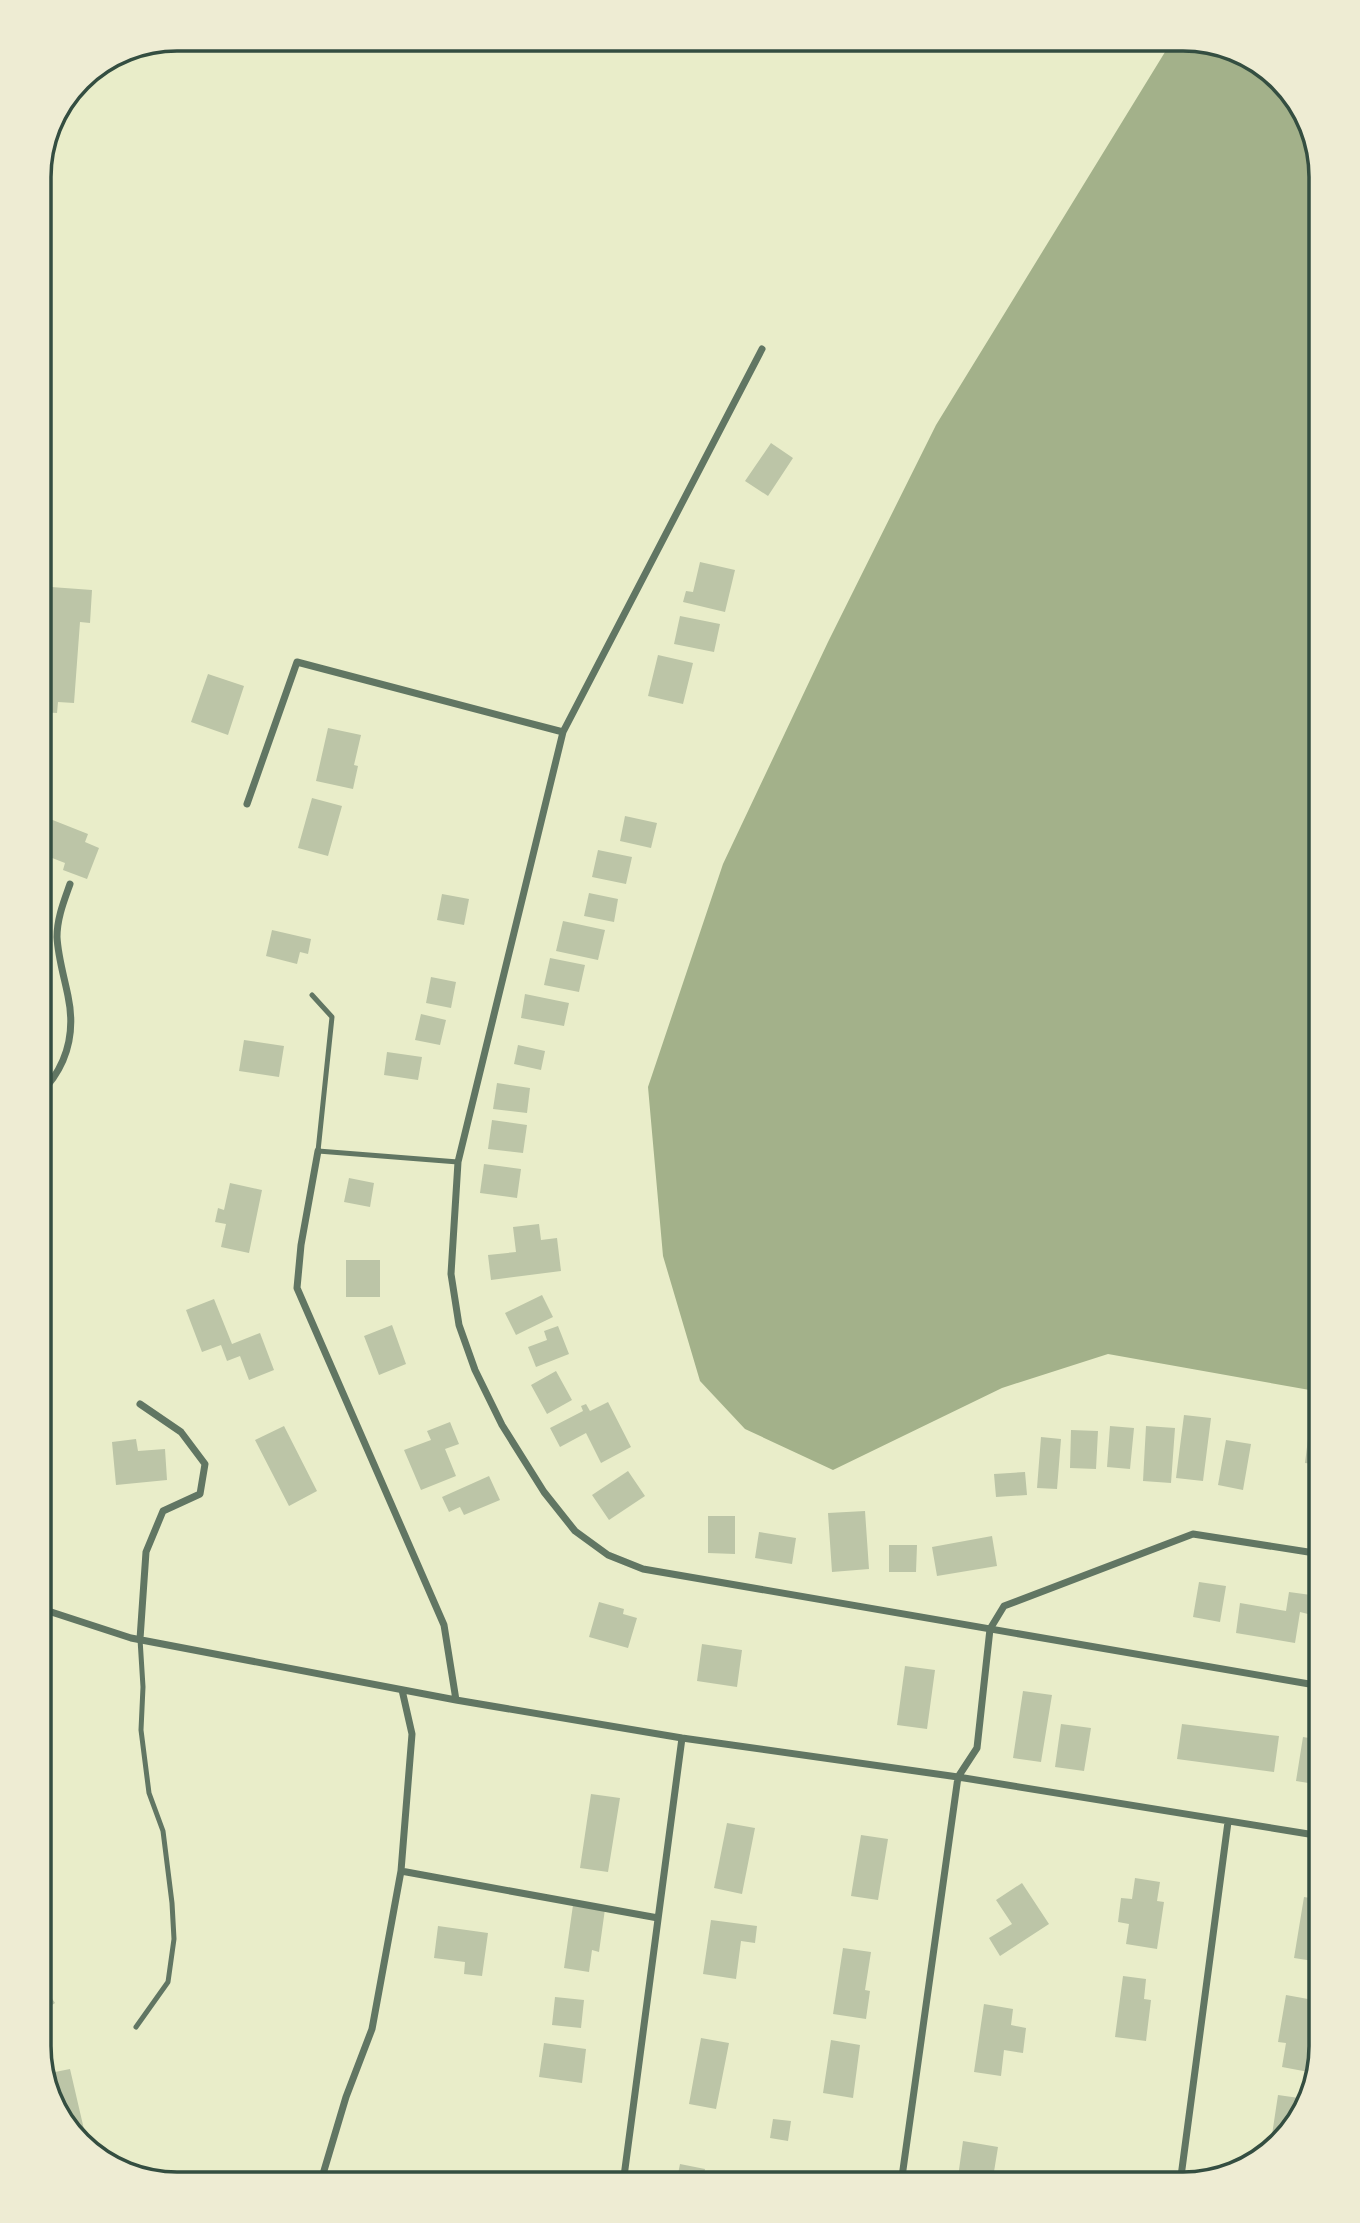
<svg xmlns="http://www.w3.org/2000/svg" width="1360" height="2223" font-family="Lora,serif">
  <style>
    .water { fill: #a3b18a }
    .building { fill: #bcc5a7 }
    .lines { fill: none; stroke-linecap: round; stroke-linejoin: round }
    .service { stroke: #617663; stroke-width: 5 }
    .minor { stroke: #617663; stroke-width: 7 }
    .rim { fill: none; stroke: #344e41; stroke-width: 3.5 }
  </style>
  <rect width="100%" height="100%" fill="#e9edc9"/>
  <path class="water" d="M 1173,39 L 1193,39 L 1260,62 L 1307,115 L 1321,177 L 1321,1392 L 1108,1354 L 1002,1388 L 833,1470 L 745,1429 L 700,1381 L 663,1256 L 648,1087 L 723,864 L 828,642 L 936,425 Z"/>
  <path class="building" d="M 771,443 L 793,458 L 768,496 L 745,481 Z
    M 700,562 L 735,570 L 725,612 L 683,602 L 686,591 L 693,592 Z
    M 51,587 L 92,590 L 90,623 L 80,622 L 74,703 L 58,702 L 57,713 L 39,712 L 39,677 L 45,677 Z
    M 680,616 L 720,624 L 714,652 L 674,644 Z
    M 658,655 L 693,663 L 683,704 L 648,696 Z
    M 208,674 L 244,686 L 228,735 L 191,722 Z
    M 328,728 L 361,735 L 354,765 L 358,766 L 353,789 L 316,781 Z
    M 312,798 L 342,806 L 328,856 L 298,848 Z
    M 40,815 L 88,834 L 85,842 L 99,848 L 87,879 L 63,870 L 65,863 L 42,854 L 46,844 L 39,842 Z
    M 625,816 L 657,823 L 651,848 L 620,841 Z
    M 598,850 L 632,857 L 626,884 L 592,877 Z
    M 589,893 L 618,899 L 614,922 L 584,916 Z
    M 442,894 L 469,899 L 464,925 L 437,920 Z
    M 563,921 L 605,930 L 598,960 L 556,951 Z
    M 272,930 L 311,939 L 308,954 L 300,952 L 297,964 L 266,956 Z
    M 550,958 L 585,965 L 579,992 L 544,985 Z
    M 431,977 L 456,982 L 451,1008 L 426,1003 Z
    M 525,994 L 569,1003 L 564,1026 L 521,1018 Z
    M 421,1014 L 446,1020 L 440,1045 L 415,1040 Z
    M 244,1040 L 284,1046 L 279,1077 L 239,1071 Z
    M 518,1045 L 545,1051 L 541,1070 L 514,1064 Z
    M 387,1052 L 422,1057 L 418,1080 L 384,1075 Z
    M 497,1083 L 530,1088 L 527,1113 L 493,1109 Z
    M 492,1120 L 527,1125 L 523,1153 L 488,1149 Z
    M 484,1164 L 521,1169 L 517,1198 L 480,1193 Z
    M 349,1178 L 374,1183 L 370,1207 L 344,1202 Z
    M 230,1183 L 262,1190 L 249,1253 L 221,1247 L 226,1224 L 215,1222 L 218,1208 L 224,1210 Z
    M 539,1224 L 541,1240 L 557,1238 L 561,1271 L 491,1280 L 488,1255 L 516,1252 L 513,1227 Z
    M 346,1260 L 380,1260 L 380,1297 L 346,1297 Z
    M 542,1295 L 553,1317 L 516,1335 L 505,1313 Z
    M 214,1299 L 232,1344 L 260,1333 L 274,1370 L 249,1380 L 240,1356 L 227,1361 L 221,1345 L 202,1352 L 186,1310 Z
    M 392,1325 L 406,1364 L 379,1375 L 364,1336 Z
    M 558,1326 L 569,1354 L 536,1367 L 528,1347 L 547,1340 L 544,1331 Z
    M 556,1371 L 572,1400 L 547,1414 L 531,1385 Z
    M 608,1402 L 631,1447 L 601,1463 L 586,1433 L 560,1447 L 550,1428 L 583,1411 L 581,1406 L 586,1404 L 590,1411 Z
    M 1184,1415 L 1211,1418 L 1203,1481 L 1176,1478 Z
    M 1311,1415 L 1321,1417 L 1321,1465 L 1305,1463 Z
    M 450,1422 L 459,1444 L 445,1449 L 456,1476 L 421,1490 L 404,1450 L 431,1440 L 427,1431 Z
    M 284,1426 L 317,1491 L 289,1506 L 255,1440 Z
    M 1110,1426 L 1134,1428 L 1130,1469 L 1107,1467 Z
    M 1146,1426 L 1175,1428 L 1171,1483 L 1143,1481 Z
    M 1071,1430 L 1098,1431 L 1096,1469 L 1070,1468 Z
    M 1041,1437 L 1061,1439 L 1057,1489 L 1037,1488 Z
    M 136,1439 L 138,1451 L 165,1449 L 167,1480 L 116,1485 L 112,1442 Z
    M 1226,1440 L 1251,1444 L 1243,1490 L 1218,1485 Z
    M 628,1471 L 645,1496 L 609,1520 L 592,1495 Z
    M 1025,1472 L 1027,1495 L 996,1497 L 994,1474 Z
    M 489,1476 L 500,1500 L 464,1515 L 460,1507 L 449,1512 L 442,1497 Z
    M 865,1511 L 869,1569 L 832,1572 L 828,1513 Z
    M 708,1516 L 735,1516 L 735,1554 L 708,1553 Z
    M 759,1532 L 796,1538 L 792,1564 L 755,1558 Z
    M 992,1536 L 997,1566 L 937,1576 L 932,1547 Z
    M 889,1545 L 917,1545 L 916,1572 L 889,1572 Z
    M 1199,1582 L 1226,1586 L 1220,1622 L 1193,1617 Z
    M 1289,1592 L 1311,1595 L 1308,1614 L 1300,1612 L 1295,1643 L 1236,1633 L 1240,1603 L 1286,1611 Z
    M 599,1602 L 624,1609 L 623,1614 L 637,1618 L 628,1648 L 589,1637 Z
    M 702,1644 L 742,1650 L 737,1687 L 697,1681 Z
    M 905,1666 L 935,1670 L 927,1729 L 897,1725 Z
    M 1023,1691 L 1052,1695 L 1041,1762 L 1013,1758 Z
    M 1061,1724 L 1091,1728 L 1084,1771 L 1055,1767 Z
    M 1182,1724 L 1279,1736 L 1274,1772 L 1177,1759 Z
    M 1303,1737 L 1321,1740 L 1321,1785 L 1296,1781 Z
    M 591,1794 L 620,1798 L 608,1872 L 580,1868 Z
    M 727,1823 L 755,1828 L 742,1894 L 714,1888 Z
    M 861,1835 L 888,1839 L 878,1900 L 851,1896 Z
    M 1135,1878 L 1160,1882 L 1157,1901 L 1164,1902 L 1157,1949 L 1126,1944 L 1129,1924 L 1118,1922 L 1121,1898 L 1132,1899 Z
    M 1022,1883 L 1049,1924 L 1000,1956 L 989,1938 L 1012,1924 L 996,1900 Z
    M 1304,1897 L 1321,1900 L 1320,1962 L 1294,1958 Z
    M 573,1905 L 605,1909 L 599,1952 L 592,1950 L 589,1972 L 564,1968 Z
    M 711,1920 L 757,1926 L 755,1943 L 741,1941 L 736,1979 L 703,1974 Z
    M 438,1926 L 488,1933 L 482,1976 L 464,1974 L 465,1962 L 434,1958 Z
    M 843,1948 L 871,1952 L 865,1990 L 870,1991 L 866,2019 L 833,2014 Z
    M 1123,1976 L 1146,1979 L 1144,1999 L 1151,2000 L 1146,2041 L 1115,2037 Z
    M 39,1979 L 55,2003 L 39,2014 Z
    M 1286,1995 L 1319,2001 L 1311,2045 L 1321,2047 L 1314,2073 L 1282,2067 L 1286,2043 L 1278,2042 Z
    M 555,1997 L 584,2000 L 581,2028 L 552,2025 Z
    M 984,2004 L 1013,2009 L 1011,2025 L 1026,2028 L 1023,2053 L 1004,2050 L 1001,2076 L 974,2072 Z
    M 701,2038 L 729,2043 L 716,2109 L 689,2104 Z
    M 831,2040 L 860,2045 L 853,2098 L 823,2093 Z
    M 544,2043 L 586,2049 L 582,2083 L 539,2077 Z
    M 70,2069 L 86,2138 L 81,2139 L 53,2108 L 45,2074 Z
    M 1278,2095 L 1306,2099 L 1298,2123 L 1270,2148 Z
    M 773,2119 L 791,2121 L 788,2141 L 770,2138 Z
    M 963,2141 L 998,2147 L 992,2184 L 957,2184 Z
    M 680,2164 L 705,2169 L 702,2184 L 676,2184 Z
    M 1073,2173 L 1100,2177 L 1099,2184 L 1072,2184 Z
    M 391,2177 L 425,2183 L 425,2184 L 390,2184 Z"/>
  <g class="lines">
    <path class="service" d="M 312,995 L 332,1017 L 318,1151 L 458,1162
      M 136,2027 L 168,1982 L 174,1939 L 172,1903 L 163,1831 L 149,1793 L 141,1730 L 143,1687 L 140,1639"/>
    <path class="minor" d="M 762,349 L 563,732 L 458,1162 L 451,1274 L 459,1325 L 475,1370 L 502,1425 L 544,1492 L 575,1531 L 608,1555 L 643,1569 L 1321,1686
      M 247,804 L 297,662 L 563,732
      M 39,1095 C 66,1068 76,1034 68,996 C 64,976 58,957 57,937 C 57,918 64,901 70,884
      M 318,1151 L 301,1245 L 297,1288 L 444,1625 L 456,1700
      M 140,1404 L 181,1432 L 205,1464 L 200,1494 L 163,1511 L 146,1552 L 140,1639
      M 39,1608 L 131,1638 L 456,1700 L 682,1738 L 958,1777 L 1321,1836
      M 401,1871 L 658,1918
      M 320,2184 L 346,2097 L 372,2029 L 401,1871 L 412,1734 L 402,1690
      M 623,2184 L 682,1738
      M 901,2184 L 958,1777 L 977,1748 L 990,1629 L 1004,1606 L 1193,1534 L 1321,1554
      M 1180,2184 L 1228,1822"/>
  </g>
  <path d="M0 0H1360V2223H0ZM177 51H1183A126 126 0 0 1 1309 177V2046A126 126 0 0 1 1183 2172H177A126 126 0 0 1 51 2046V177A126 126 0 0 1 177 51Z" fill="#eeecd3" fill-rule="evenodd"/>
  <path class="rim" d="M177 51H1183A126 126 0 0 1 1309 177V2046A126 126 0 0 1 1183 2172H177A126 126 0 0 1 51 2046V177A126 126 0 0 1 177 51Z"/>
</svg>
